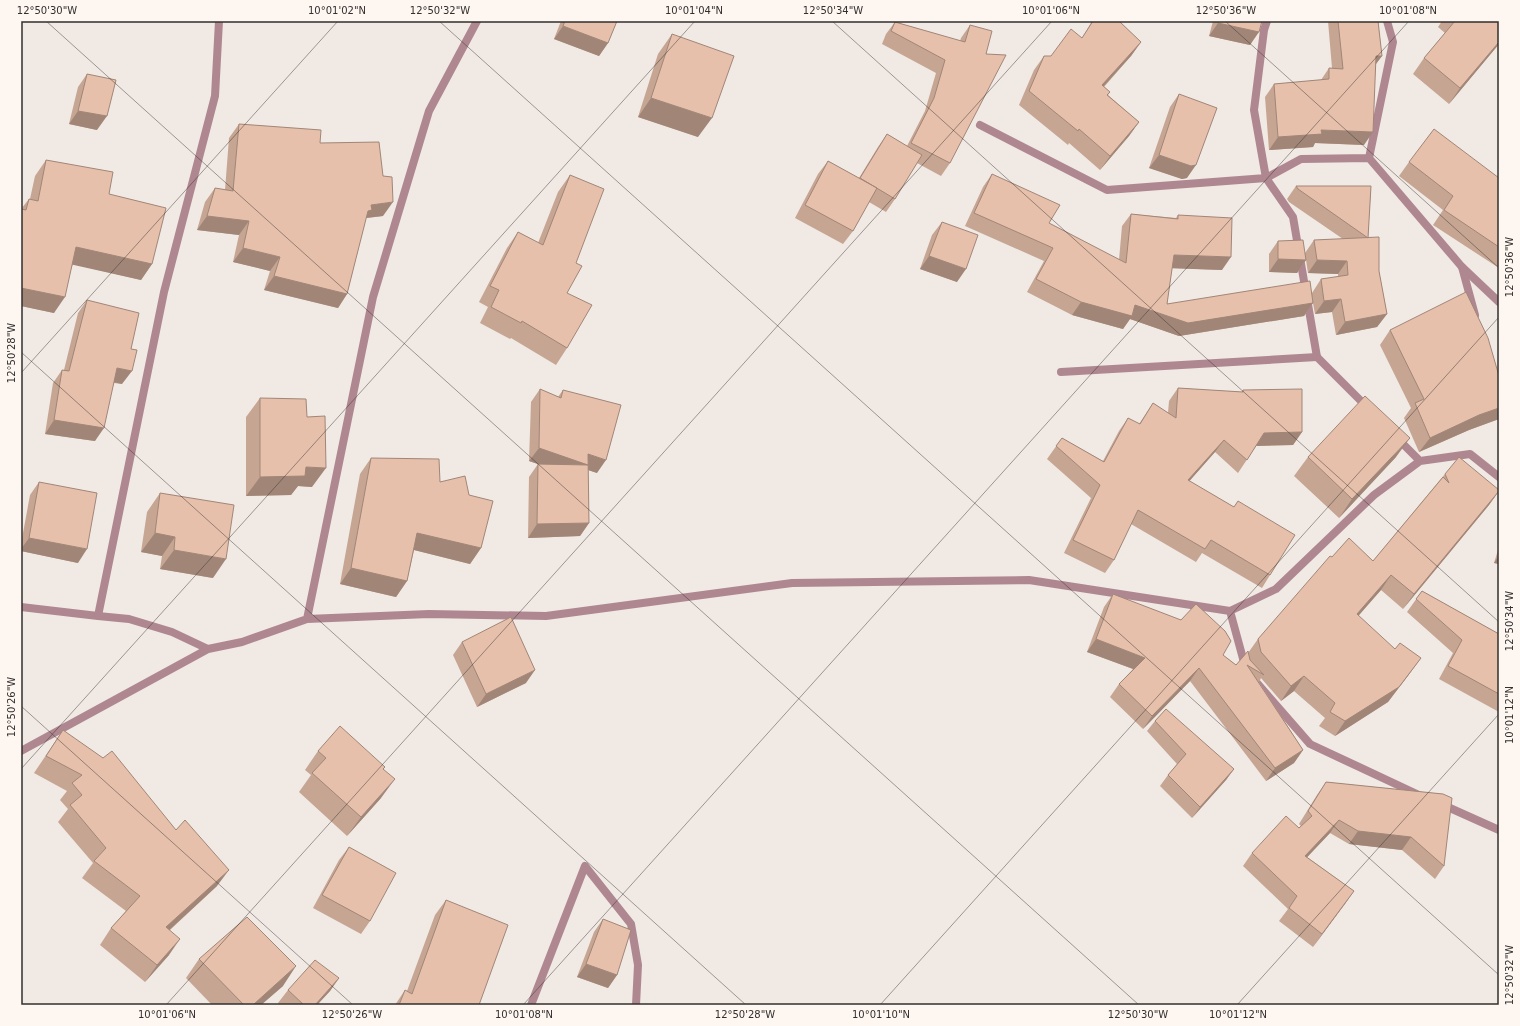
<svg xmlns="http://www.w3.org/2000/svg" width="1520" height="1026" font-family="'DejaVu Sans',sans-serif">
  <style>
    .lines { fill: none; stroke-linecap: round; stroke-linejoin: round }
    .service { stroke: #af8791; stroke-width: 8 }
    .minor { stroke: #af8791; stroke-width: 8 }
    .wall { fill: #c6a593 }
    .shaded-wall { fill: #a18678 }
    .building { fill: #e6c0ab; stroke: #a18678 }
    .ticks { fill: none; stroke: #322f2d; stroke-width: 1; stroke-opacity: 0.45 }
    .neatline { fill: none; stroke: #322f2d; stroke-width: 1.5 }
    .ticks-label { font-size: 10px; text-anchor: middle; fill: #322f2d }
  </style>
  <rect width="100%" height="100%" fill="#f1e9e4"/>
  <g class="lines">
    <path class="service" d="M 1462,267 L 1499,302
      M 1061,372 L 1317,357"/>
    <path class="minor" d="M 1267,21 L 1264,30 L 1254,110 L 1266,178 L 1293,217 L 1317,357 L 1368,408
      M 980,125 L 1107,190 L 1266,178 L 1301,159 L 1369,158 L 1462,267 L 1475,315
      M 1369,158 L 1393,42 L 1387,21
      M 1397,438 L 1420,461
      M 21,607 L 98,616 L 164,292 L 215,96 L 219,21
      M 1230,611 L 1245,666
      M 98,616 L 129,619 L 172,632 L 208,649
      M 307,619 L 373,297 L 429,111 L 477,21
      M 1256,682 L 1310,744 L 1419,795
      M 21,751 L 208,649 L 242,642 L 307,619 L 429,614 L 546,616 L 792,583 L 1029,580 L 1230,611 L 1276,589 L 1374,495 L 1420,461 L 1470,454 L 1499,477
      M 1441,804 L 1499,830
      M 531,1005 L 585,866 L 631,924 L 638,965 L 636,1005"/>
  </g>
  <path class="wall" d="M 561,21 L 617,21 L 608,43 L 599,56 L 554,39 Z
    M 1092,21 L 1120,21 L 1120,22 L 1141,42 L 1131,56 L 1104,87 L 1110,92 L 1108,95 L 1139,122 L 1129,136 L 1100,170 L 1069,143 L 1068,145 L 1019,105 L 1034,70 L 1044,56 L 1051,56 L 1082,38 Z
    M 1213,21 L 1262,21 L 1250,45 L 1209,36 Z
    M 1328,21 L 1378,21 L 1382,56 L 1376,64 L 1364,145 L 1315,143 L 1313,147 L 1269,150 L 1265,97 L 1274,84 L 1321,80 L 1329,68 L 1332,68 Z
    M 1442,21 L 1499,21 L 1499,44 L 1449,104 L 1413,74 L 1424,58 L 1445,33 L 1438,27 Z
    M 895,22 L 960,41 L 961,38 L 970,25 L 950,163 L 941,176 L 917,163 L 895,199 L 886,212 L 869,202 L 853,231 L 843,244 L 795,218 L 818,174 L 828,161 L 859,178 L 878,147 L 887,134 L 907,146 L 925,111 L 936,73 L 882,44 L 886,34 Z
    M 672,34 L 698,137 L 638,117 L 658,54 Z
    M 87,74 L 97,130 L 69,124 L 78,87 Z
    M 1179,94 L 1187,178 L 1182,179 L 1149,168 L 1170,107 Z
    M 239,124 L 320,143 L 383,216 L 366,218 L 347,294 L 338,308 L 264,290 L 270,271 L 233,262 L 239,235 L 197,230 L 205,202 L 215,188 L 225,190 L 229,138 Z
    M 46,160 L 109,194 L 152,264 L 141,280 L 73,264 L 54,313 L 21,306 L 21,209 L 29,199 L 30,199 L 35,176 Z
    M 1409,162 L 1499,178 L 1499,268 L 1433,225 L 1443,210 L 1399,176 Z
    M 992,174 L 1049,223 L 1119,260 L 1122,226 L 1131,214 L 1176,218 L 1178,215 L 1222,270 L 1172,268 L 1167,304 L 1312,293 L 1321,279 L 1338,277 L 1338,274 L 1308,273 L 1306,260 L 1297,273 L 1269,272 L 1269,254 L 1278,241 L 1305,253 L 1314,240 L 1343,239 L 1289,202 L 1287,199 L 1296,186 L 1371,186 L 1368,238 L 1379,271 L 1387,314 L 1377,327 L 1336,335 L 1332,312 L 1315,314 L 1313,303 L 1304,316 L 1179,336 L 1130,319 L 1123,329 L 1072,315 L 1027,292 L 1044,261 L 965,226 L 983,187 Z
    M 570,175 L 576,263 L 567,293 L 567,348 L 556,365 L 511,338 L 510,339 L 480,323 L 488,307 L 479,302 L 507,248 L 518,232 L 538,243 L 558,192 Z
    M 942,222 L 957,282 L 920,269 L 932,235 Z
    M 87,300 L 122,384 L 114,383 L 95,441 L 45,434 L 53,383 L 62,370 L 64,370 L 78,313 Z
    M 1390,330 L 1499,376 L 1499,419 L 1469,430 L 1419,452 L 1404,418 L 1411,408 L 1380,345 Z
    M 1178,388 L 1242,392 L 1243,390 L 1302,432 L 1293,445 L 1256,446 L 1238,473 L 1215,452 L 1189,481 L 1234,507 L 1238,501 L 1270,575 L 1262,588 L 1202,553 L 1196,562 L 1131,524 L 1114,560 L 1105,573 L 1064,553 L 1091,498 L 1047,459 L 1062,438 L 1103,461 L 1119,431 L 1128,418 L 1139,424 L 1153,403 L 1168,413 L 1169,401 Z
    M 540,389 L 558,397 L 563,390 L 597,473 L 588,470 L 589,523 L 580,536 L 528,538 L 529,477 L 538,464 L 529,461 L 531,402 Z
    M 260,398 L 307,417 L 312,487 L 298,486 L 291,495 L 246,496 L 246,417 Z
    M 1308,457 L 1396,457 L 1339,518 L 1294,476 Z
    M 371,458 L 440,482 L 469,495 L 481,548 L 470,564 L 414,550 L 407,581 L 396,597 L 340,584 L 360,474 Z
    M 1445,474 L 1499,491 L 1489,505 L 1403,609 L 1381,590 L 1358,615 L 1410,673 L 1388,702 L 1335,736 L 1319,726 L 1325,718 L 1294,691 L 1281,701 L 1261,678 L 1259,682 L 1303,750 L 1294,763 L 1266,781 L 1190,681 L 1143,729 L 1110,697 L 1119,684 L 1133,669 L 1087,652 L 1104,607 L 1113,594 L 1223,655 L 1236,665 L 1248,653 L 1258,639 L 1332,557 L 1373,561 Z
    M 39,482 L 78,563 L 21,551 L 21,544 L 30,495 Z
    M 160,493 L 213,578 L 160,569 L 162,556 L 141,552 L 147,512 Z
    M 1499,547 L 1499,564 L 1494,563 Z
    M 1422,591 L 1499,634 L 1499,712 L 1439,679 L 1453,653 L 1407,612 Z
    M 462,642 L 526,683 L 477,707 L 453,655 Z
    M 1155,721 L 1234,769 L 1226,780 L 1192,818 L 1160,786 L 1168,775 L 1177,764 L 1147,731 Z
    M 63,730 L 217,886 L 170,930 L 169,955 L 145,982 L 100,945 L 111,928 L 126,911 L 82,878 L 93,863 L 58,822 L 68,809 L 60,800 L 67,791 L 34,773 Z
    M 318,751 L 384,769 L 381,798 L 347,836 L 299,792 L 311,775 L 305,770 Z
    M 1326,782 L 1443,794 L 1444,866 L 1435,879 L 1402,850 L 1349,844 L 1330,833 L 1307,857 L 1354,891 L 1313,947 L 1279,921 L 1288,909 L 1243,866 L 1252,853 L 1299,828 L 1301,826 L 1299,824 L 1317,795 Z
    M 349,847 L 370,921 L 361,934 L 313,908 L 339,860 Z
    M 446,900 L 479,1005 L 399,1005 L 407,991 L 435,915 Z
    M 603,919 L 617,975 L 608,988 L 577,977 L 594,932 Z
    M 199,959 L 283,986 L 261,1005 L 212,1005 L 186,978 Z
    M 339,978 L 330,991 L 317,1005 L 280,1005 L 278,1003 L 288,990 Z
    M 405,990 L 399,1005 L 395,1005 Z"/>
  <path class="shaded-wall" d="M 1218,23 L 1259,32 L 1250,45 L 1209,36 Z
    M 563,26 L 608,43 L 599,56 L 554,39 Z
    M 1141,42 L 1131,56 L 1092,99 L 1102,85 Z
    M 1499,42 L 1499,44 L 1449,104 L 1460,88 Z
    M 1376,56 L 1382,56 L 1372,69 Z
    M 651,98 L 712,118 L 698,137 L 638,117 Z
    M 78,111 L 107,116 L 97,130 L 69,124 Z
    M 1139,122 L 1129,136 L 1100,170 L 1110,156 Z
    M 1321,130 L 1373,132 L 1364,145 L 1315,143 L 1313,147 L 1269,150 L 1278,137 Z
    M 1159,155 L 1196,165 L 1187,178 L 1182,179 L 1149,168 Z
    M 393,202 L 383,216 L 366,218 L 358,225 L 371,205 Z
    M 207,216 L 249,221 L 239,235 L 197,230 Z
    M 76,247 L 152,264 L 141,280 L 65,263 Z
    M 243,248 L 280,257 L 270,271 L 233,262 Z
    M 1174,255 L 1231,257 L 1222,270 L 1165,268 Z
    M 929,256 L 966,269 L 957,282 L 920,269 Z
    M 1278,259 L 1306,260 L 1297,273 L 1269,272 Z
    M 1317,260 L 1347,261 L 1338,274 L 1308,273 Z
    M 274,276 L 347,294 L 338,308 L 264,290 Z
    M 21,288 L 65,297 L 54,313 L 21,306 Z
    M 1341,299 L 1332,312 L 1315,314 L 1324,301 Z
    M 1081,302 L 1135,305 L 1313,303 L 1304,316 L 1179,336 L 1130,319 L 1123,329 L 1072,315 Z
    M 1387,314 L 1377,327 L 1336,335 L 1345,322 Z
    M 117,368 L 132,371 L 122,384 L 108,381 Z
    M 1499,408 L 1499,419 L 1469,430 L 1419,452 L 1430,438 L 1479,415 Z
    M 54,420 L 104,428 L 95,441 L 45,434 Z
    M 1302,432 L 1293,445 L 1256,446 L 1264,433 Z
    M 1410,438 L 1396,457 L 1339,518 L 1352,499 Z
    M 1224,440 L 1215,452 L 1179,493 L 1188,480 Z
    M 539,448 L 588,454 L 606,460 L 597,473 L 585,469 L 579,478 L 529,461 Z
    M 306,467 L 326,468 L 312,487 L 298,486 L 291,495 L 246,496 L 260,477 Z
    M 1499,491 L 1489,505 L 1403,609 L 1414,594 Z
    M 589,523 L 580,536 L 528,538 L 537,524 Z
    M 155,533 L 175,537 L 162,556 L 141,552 Z
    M 417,533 L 481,548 L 470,564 L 406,548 Z
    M 29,538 L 87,549 L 78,563 L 21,551 L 21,549 Z
    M 174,550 L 226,559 L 213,578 L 160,569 Z
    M 1499,555 L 1499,564 L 1494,563 Z
    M 351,568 L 407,581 L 396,597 L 340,584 Z
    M 1391,575 L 1381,590 L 1347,629 L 1357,614 Z
    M 1096,639 L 1145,658 L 1136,670 L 1087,652 Z
    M 1421,658 L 1410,673 L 1388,702 L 1335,736 L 1345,721 Z
    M 1199,668 L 1190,681 L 1143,729 L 1152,716 Z
    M 535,670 L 526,683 L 477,707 L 486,694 Z
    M 1304,676 L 1294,691 L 1281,701 L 1291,686 Z
    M 1303,750 L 1294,763 L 1266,781 L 1275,768 Z
    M 1234,769 L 1226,780 L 1192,818 L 1200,807 Z
    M 395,779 L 381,798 L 347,836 L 361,817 Z
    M 1339,820 L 1330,833 L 1296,869 L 1305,856 Z
    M 1358,831 L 1411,837 L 1402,850 L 1349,844 Z
    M 229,870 L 217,886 L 154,944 L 166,927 Z
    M 1354,891 L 1345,904 L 1313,947 L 1322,934 Z
    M 180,939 L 169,955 L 145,982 L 157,965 Z
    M 586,964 L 617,975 L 608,988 L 577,977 Z
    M 296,966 L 283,986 L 261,1005 L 253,1005 Z
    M 339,978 L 330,991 L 317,1005 L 315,1005 Z"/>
  <path class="building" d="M 565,21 L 617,21 L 608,43 L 563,26 Z
    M 1093,21 L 1120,21 L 1120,22 L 1141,42 L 1102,85 L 1110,92 L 1107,95 L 1139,122 L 1110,156 L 1079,129 L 1078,131 L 1029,91 L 1044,56 L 1051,56 L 1071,29 L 1082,38 Z
    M 1219,21 L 1262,21 L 1259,32 L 1218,23 Z
    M 1338,21 L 1378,21 L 1382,56 L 1376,56 L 1373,132 L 1321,130 L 1322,134 L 1278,137 L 1274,84 L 1329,79 L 1329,68 L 1343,69 Z
    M 1455,21 L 1499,21 L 1499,42 L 1460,88 L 1424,58 Z
    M 895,22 L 965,42 L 970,25 L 992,31 L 986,54 L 1006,55 L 950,163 L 911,143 L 934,98 L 945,60 L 891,31 Z
    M 672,34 L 734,56 L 712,118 L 651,98 Z
    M 87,74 L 116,80 L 107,116 L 78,111 Z
    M 1179,94 L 1217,108 L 1196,165 L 1191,166 L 1159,155 Z
    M 239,124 L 321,130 L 320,143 L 379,142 L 383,176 L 392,177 L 393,202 L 371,205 L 372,210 L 368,211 L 347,294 L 274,276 L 280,257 L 243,248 L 249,221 L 207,216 L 215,188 L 233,191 Z
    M 1434,129 L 1499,178 L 1499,247 L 1444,210 L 1453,196 L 1409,162 Z
    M 887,134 L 922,155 L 895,199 L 860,178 Z
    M 46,160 L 113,172 L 109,194 L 166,208 L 152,264 L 76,247 L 65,297 L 21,288 L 21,209 L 26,210 L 29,199 L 38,201 Z
    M 828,161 L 877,188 L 853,231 L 805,205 Z
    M 992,174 L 1060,205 L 1049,223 L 1126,263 L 1131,214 L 1178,219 L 1178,215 L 1232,218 L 1231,257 L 1174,255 L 1167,304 L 1310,281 L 1313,303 L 1188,323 L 1135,305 L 1132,316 L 1081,302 L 1036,279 L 1053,248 L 974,213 Z
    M 570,175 L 604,189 L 576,263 L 582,266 L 567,293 L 592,305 L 567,348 L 522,321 L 521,323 L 491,307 L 499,290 L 490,286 L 518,232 L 543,245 Z
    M 1296,186 L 1371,186 L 1368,238 L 1298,189 Z
    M 942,222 L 978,235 L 966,269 L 929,256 Z
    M 1379,237 L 1379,271 L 1387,314 L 1345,322 L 1341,299 L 1324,301 L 1321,279 L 1348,275 L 1347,261 L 1317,260 L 1314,240 Z
    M 1303,240 L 1306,260 L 1278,259 L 1278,241 Z
    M 1466,292 L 1488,338 L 1499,376 L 1499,408 L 1479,415 L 1430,438 L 1415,403 L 1424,399 L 1390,330 Z
    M 87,300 L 139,313 L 131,349 L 137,350 L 132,371 L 117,368 L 104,428 L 54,420 L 62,370 L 69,371 Z
    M 1178,388 L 1243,392 L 1243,390 L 1302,389 L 1302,432 L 1264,433 L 1247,460 L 1224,440 L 1188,480 L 1234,507 L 1238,501 L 1295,535 L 1270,575 L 1211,540 L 1205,549 L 1138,510 L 1114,560 L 1073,540 L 1100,485 L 1056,446 L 1062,438 L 1104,462 L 1128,418 L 1140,424 L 1153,403 L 1176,418 Z
    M 540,389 L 561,398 L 563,390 L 621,405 L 606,460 L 588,454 L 589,523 L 537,524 L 538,464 L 588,465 L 539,448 Z
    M 1365,396 L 1410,438 L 1352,499 L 1308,457 Z
    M 260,398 L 306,399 L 307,417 L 325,416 L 326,468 L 306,467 L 305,476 L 260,477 Z
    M 1459,457 L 1499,490 L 1499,491 L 1414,594 L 1391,575 L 1357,614 L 1395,649 L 1400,643 L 1421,658 L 1399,687 L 1345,721 L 1330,712 L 1335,703 L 1304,676 L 1291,686 L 1261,652 L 1258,639 L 1330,556 L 1332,557 L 1349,538 L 1373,561 L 1443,477 L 1449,483 L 1445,474 Z
    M 371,458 L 439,459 L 440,482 L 465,476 L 469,495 L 493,501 L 481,548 L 417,533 L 407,581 L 351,568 Z
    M 39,482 L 97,493 L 87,549 L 29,538 Z
    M 160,493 L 234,505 L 226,559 L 174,550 L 175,537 L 155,533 Z
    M 1422,591 L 1499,634 L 1499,694 L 1448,666 L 1462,640 L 1416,599 Z
    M 1113,594 L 1181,620 L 1196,604 L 1225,631 L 1231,641 L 1223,655 L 1236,665 L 1248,651 L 1250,660 L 1264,675 L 1247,665 L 1303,750 L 1275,768 L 1199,668 L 1152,716 L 1119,684 L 1145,658 L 1096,639 Z
    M 511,617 L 535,670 L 486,694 L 462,642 Z
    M 1166,709 L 1234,769 L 1200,807 L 1168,775 L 1186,754 L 1155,721 Z
    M 340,726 L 385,767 L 383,769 L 395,779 L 361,817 L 312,773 L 326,758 L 318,751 Z
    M 63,730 L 103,758 L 112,751 L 176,830 L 185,820 L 229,870 L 166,927 L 180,939 L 157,965 L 111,928 L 140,896 L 94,861 L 106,848 L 70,805 L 82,795 L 72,783 L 82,775 L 46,756 Z
    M 1326,782 L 1443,794 L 1452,798 L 1444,866 L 1411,837 L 1358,831 L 1339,820 L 1305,856 L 1354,891 L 1322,934 L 1289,908 L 1297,896 L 1252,853 L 1286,816 L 1299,828 L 1312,816 L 1308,811 Z
    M 349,847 L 396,873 L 370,921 L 322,895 Z
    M 446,900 L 508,925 L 479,1005 L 399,1005 L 405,990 L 412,994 Z
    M 247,917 L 296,966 L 253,1005 L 244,1005 L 199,959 Z
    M 603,919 L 631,930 L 617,975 L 586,964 Z
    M 315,960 L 339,978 L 315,1005 L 304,1005 L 288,990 Z"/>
  <path class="ticks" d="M 46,21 L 1139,1005M 439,21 L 1499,975M 832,21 L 1499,622M 1225,21 L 1499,268M 21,352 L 746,1005M 21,373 L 338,21M 21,706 L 353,1005M 21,769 L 695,21M 166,1005 L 1052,21M 523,1005 L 1409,21M 880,1005 L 1499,317M 1237,1005 L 1499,714"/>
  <rect width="1520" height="1026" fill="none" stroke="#fef6f1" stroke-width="44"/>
  <rect x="22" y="22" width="1476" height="982" class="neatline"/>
  <g class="ticks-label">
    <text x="47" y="14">12°50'30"W</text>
    <text x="337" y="14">10°01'02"N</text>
    <text x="440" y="14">12°50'32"W</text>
    <text x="694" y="14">10°01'04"N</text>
    <text x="833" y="14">12°50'34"W</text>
    <text x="1051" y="14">10°01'06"N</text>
    <text x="1226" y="14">12°50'36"W</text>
    <text x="1408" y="14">10°01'08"N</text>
    <text transform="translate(1509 267) rotate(-90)" y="4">12°50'36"W</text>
    <text transform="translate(11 353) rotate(-90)" y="4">12°50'28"W</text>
    <text transform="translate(1509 621) rotate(-90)" y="4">12°50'34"W</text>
    <text transform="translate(11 707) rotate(-90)" y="4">12°50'26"W</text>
    <text transform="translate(1509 715) rotate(-90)" y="4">10°01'12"N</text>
    <text transform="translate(1509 975) rotate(-90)" y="4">12°50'32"W</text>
    <text x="167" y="1018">10°01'06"N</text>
    <text x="352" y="1018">12°50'26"W</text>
    <text x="524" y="1018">10°01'08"N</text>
    <text x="745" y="1018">12°50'28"W</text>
    <text x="881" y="1018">10°01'10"N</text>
    <text x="1138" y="1018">12°50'30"W</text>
    <text x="1238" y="1018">10°01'12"N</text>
  </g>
</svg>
